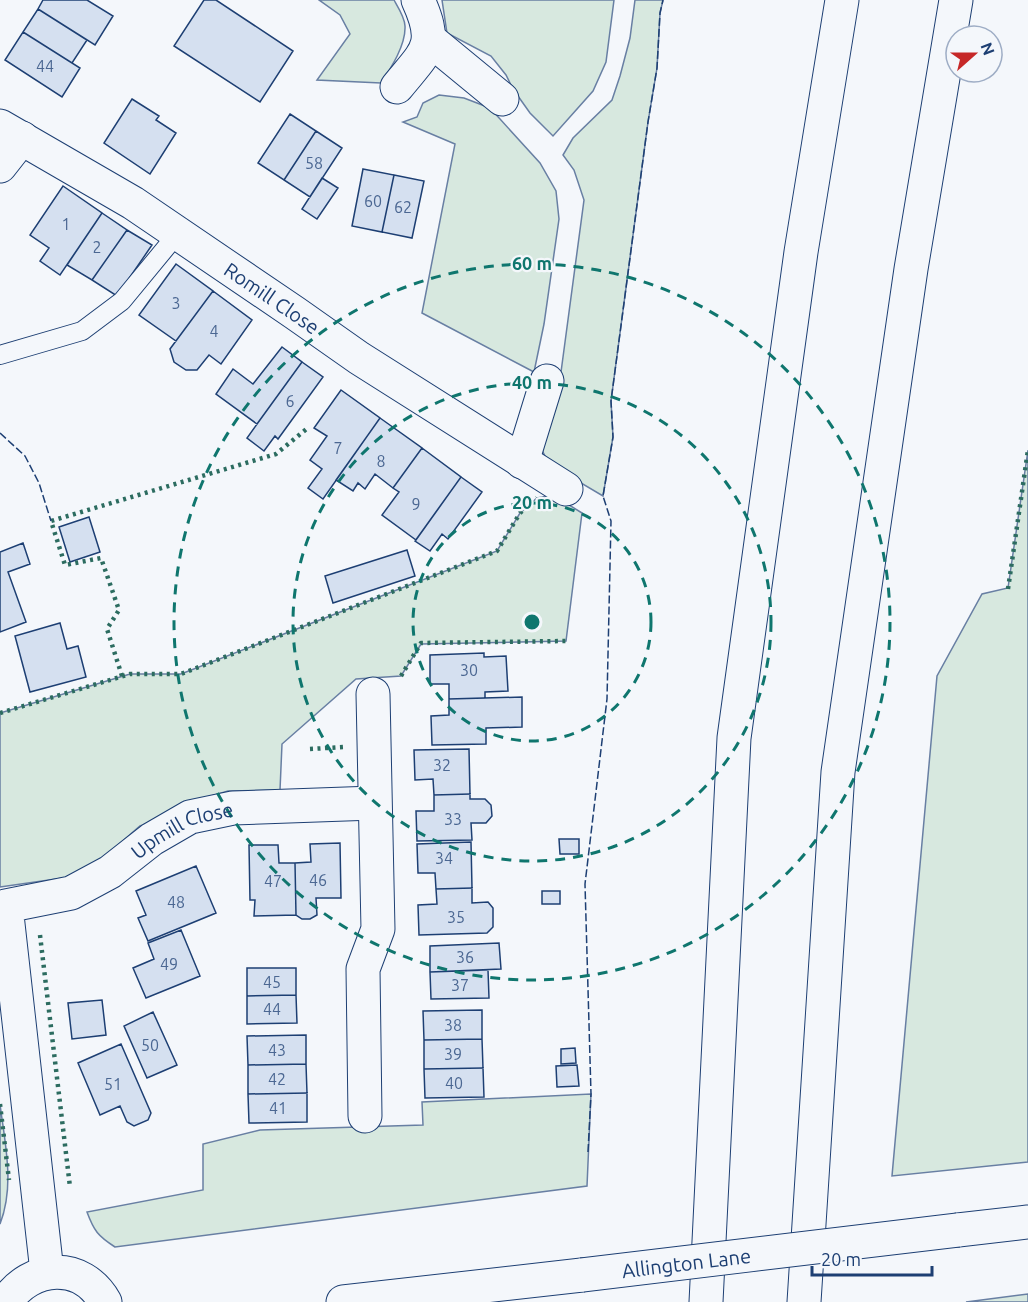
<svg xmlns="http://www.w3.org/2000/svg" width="1028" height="1302" font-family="Ubuntu,sans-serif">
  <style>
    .green { fill: #d7e8df; stroke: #687fa3; stroke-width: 1.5 }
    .building { fill: #d5e0f0; stroke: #1d3f73; stroke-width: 1.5 }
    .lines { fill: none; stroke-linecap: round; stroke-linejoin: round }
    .service-casing { stroke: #1d3f73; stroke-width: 20 }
    .minor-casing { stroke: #1d3f73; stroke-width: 35 }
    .tertiary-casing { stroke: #1d3f73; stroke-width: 35 }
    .motorway-casing { stroke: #1d3f73; stroke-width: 35 }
    .service { stroke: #f4f7fb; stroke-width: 18 }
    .minor { stroke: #f4f7fb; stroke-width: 33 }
    .tertiary { stroke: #f4f7fb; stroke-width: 33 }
    .motorway { stroke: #f4f7fb; stroke-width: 33 }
    .tertiary-bridge-casing { stroke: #1d3f73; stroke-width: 35; stroke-linecap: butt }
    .tertiary-bridge { stroke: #f4f7fb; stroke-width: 33 }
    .hedge { stroke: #2c6c60; stroke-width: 4.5; stroke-dasharray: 3 4.5; stroke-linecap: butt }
    .fence { stroke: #1d3f73; stroke-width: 1.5; stroke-dasharray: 8 3; stroke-linecap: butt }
    .ring { fill: none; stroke: #0f766e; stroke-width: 3; stroke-dasharray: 10 8 }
    .labels { text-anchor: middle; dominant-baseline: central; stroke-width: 4.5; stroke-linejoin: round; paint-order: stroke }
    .number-label { font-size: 16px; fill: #4b6792 }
    .street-label { font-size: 20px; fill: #1d3f73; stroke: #f4f7fb }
    .centre { fill: #0f766e; stroke: #f4f7fb; stroke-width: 3 }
    .ring-label { font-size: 18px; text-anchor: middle; font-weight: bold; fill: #0f766e; stroke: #f4f7fb; stroke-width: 4.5; stroke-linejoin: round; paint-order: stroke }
  </style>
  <rect width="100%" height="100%" fill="#f4f7fb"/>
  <path class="green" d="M 319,0 L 394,0 C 398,7 405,18 405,26 C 406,45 391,68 381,83 L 317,80 L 350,34 L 340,15 Z
    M 442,0 L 614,0 L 606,62 L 593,91 L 553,136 L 530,113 L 513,89 L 506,75 L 491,56 L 447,33 Z
    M 635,0 L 663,0 L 660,13 L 657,68 L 648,122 L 611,401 L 613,437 L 603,496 L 564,473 L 547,460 L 541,448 L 544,431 L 561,372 L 584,200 L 574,170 L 563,155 L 573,138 L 612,100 L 620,76 L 630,38 Z
    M 439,95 L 464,98 L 490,108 L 540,163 L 556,191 L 559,219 L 544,324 L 534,372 L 422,313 L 455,144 L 403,122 L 417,117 L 423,103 Z
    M 1028,450 L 1028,1162 L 892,1176 L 937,676 L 982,594 L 1008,588 Z
    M 553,495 L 582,513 L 566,641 L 421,644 L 401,676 L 356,679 L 282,744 L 280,790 L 228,791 L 184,804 L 151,822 L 140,826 L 102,859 L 70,877 L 0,887 L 0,713 L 130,674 L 181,674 L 497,551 L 520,513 L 537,498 Z
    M 591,1094 L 587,1186 L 115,1247 C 98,1236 94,1231 87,1212 L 203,1190 L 203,1144 L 260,1130 L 423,1125 L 422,1102 Z
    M 0,1104 C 5,1144 15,1185 0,1224 Z
    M 1028,1294 L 1028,1302 L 966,1302 Z"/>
  <path class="building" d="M 43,0 L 87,0 L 113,16 L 95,45 L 38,9 Z
    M 204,0 L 216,0 L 293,51 L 260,102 L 174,46 Z
    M 38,9 L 87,40 L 72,63 L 23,32 Z
    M 23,32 L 80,68 L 62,97 L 5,60 Z
    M 132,99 L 159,116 L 156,120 L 176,133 L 150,174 L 104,143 Z
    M 290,114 L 316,131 L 284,180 L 258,163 Z
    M 316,131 L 342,148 L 310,197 L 284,180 Z
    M 363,169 L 394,175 L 382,232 L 352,226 Z
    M 394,175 L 424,181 L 412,238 L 382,232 Z
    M 322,178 L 338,188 L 317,219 L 302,209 Z
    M 63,186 L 102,213 L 60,275 L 40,261 L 49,248 L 30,235 Z
    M 102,213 L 127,230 L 92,280 L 67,265 Z
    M 127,230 L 152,245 L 117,296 L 92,280 Z
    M 176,264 L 213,291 L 176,341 L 139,315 Z
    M 213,291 L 252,320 L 221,364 L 209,355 L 197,370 L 186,370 L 174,362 L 170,349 Z
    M 282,347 L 302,362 L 257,424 L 216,394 L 233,369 L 253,384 Z
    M 302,362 L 323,377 L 278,439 L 275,436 L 264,451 L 247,438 Z
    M 341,390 L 380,418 L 323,499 L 308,488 L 322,469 L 310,460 L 327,436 L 314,428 Z
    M 380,418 L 422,448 L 393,488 L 375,474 L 365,489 L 358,483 L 353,491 L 336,480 Z
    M 422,448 L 461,477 L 416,540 L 382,515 L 399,492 L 393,488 Z
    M 461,477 L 482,492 L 448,539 L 442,534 L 430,551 L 415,541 Z
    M 89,517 L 100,552 L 70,562 L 59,527 Z
    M 23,543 L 30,564 L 8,572 L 26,622 L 0,632 L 0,552 Z
    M 407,550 L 415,576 L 333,603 L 325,576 Z
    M 60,623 L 67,649 L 78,646 L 86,677 L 30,692 L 15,636 Z
    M 484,653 L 484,657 L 506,656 L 508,691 L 485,692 L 485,698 L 449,699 L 449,684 L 430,684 L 430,655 Z
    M 522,697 L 522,727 L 486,728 L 486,744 L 432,745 L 431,716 L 449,715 L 449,699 Z
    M 469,749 L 470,794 L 434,795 L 433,779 L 415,780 L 414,750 Z
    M 470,794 L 470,799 L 485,799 L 491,805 L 492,816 L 486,823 L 471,823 L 472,840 L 417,841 L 416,811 L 434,811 L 434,795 Z
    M 559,839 L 579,839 L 579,854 L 560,854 Z
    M 471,842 L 472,888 L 436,889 L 435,873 L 418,873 L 417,844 Z
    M 340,843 L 341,898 L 316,898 L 317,915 L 310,919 L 302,919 L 296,915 L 295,863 L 311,862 L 310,844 Z
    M 249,845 L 278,845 L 279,863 L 295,863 L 296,915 L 254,916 L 255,900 L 250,900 Z
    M 196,866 L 216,913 L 148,941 L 138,918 L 146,915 L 136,891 Z
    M 472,888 L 472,903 L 488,902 L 493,908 L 493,927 L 487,933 L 419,935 L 418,905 L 437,904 L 436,889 Z
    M 542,891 L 560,891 L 560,904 L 542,904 Z
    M 181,930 L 200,976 L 146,998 L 133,968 L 154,959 L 148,943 Z
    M 499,943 L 501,969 L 430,972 L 430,946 Z
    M 247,968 L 296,968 L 296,995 L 247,996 Z
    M 488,970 L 489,998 L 431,999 L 430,972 Z
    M 296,995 L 297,1023 L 247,1024 L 247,996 Z
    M 102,1000 L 106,1035 L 72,1039 L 68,1003 Z
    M 482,1010 L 482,1039 L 424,1040 L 423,1011 Z
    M 153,1012 L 177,1065 L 147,1078 L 124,1026 Z
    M 306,1035 L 306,1064 L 248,1065 L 247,1036 Z
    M 482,1039 L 483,1068 L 424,1069 L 424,1040 Z
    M 121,1044 L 151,1113 L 148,1120 L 134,1126 L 127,1122 L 120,1106 L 100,1115 L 78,1063 Z
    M 575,1048 L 576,1063 L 561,1064 L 561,1049 Z
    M 306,1064 L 307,1093 L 248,1094 L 248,1065 Z
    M 577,1065 L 579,1086 L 557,1087 L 556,1066 Z
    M 483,1068 L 484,1097 L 425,1098 L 424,1069 Z
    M 307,1093 L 307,1122 L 249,1123 L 248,1094 Z"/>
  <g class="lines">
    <g class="service-casing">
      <path id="service" d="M 0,355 L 82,331 L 122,301 L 178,233"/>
    </g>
    <g class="minor-casing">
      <g id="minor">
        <path d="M 429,39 L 502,99"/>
        <path d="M 397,87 C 426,51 439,46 418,0"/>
        <path id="s1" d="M 0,126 L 133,203 L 295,313 L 359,358 L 566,489"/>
        <path d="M 0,166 L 22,138"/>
        <path d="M 522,462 L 547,381"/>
        <path d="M 365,1116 L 363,969 L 378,929 L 373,694"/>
        <path id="s2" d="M 47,1272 L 6,906 L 71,893 L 110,872 L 152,839 L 190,817 L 233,808 L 374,803"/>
      </g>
    </g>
    <g class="tertiary-casing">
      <path id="tertiary" d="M 958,1230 L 1028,1222
        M 6,1302 C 31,1264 82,1261 105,1302
        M 343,1302 L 582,1275"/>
    </g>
    <g class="motorway-casing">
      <path id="motorway" d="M 706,1302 L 734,738 L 801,252 L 842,0
        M 804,1302 L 838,772 L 911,269 L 956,0"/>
    </g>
    <use href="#service" class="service"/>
    <use href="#minor" class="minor"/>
    <use href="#tertiary" class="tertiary"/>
    <use href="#motorway" class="motorway"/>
    <g class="tertiary-bridge-casing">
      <g id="tertiary-bridge">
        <path id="s3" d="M 582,1275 L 958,1230"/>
      </g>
    </g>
    <use href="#tertiary-bridge" class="tertiary-bridge"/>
    <path class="hedge" d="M 1008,589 L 1028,450
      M 122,676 L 107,629 L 119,610 L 101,558 L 65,565 L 51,521 L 276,454 L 309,427
      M 401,676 L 421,643 L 566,641
      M 0,713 L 130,674 L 181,674 L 497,551 L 520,513 L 537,498
      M 310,749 L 344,747
      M 40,935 L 70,1187
      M 0,1104 L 9,1180"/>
    <path class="fence" d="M 0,433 L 25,456 L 39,483 L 51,521
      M 588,1152 L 591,1094 L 585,884 L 607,699 L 611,521 L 603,496 L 613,437 L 611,401 L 648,122 L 657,68 L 660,13 L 663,0"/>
  </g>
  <g class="ring">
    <circle cx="532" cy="622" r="119"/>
    <circle cx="532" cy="622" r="239"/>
    <circle cx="532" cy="622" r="358"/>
  </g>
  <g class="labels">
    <g class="number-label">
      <text x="45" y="66">44</text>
      <text x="314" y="163">58</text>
      <text x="373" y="201">60</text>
      <text x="403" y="207">62</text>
      <text x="66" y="224">1</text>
      <text x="97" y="247">2</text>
      <text x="176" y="303">3</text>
      <text x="214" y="331">4</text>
      <text x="290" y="401">6</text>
      <text x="338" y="448">7</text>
      <text x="381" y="461">8</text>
      <text x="416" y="504">9</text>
      <text x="469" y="670">30</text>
      <text x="442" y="765">32</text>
      <text x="453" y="819">33</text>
      <text x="444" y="858">34</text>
      <text x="318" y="880">46</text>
      <text x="273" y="881">47</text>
      <text x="176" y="902">48</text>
      <text x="456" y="917">35</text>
      <text x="465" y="957">36</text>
      <text x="169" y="964">49</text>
      <text x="272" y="982">45</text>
      <text x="460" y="985">37</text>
      <text x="272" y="1009">44</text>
      <text x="453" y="1025">38</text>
      <text x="150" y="1045">50</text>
      <text x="277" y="1050">43</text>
      <text x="453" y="1054">39</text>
      <text x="277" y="1079">42</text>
      <text x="454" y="1083">40</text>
      <text x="113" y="1084">51</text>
      <text x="278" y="1108">41</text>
    </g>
    <g class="street-label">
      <text stroke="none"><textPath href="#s1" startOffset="322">Romill Close</textPath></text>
      <text stroke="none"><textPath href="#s2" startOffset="564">Upmill Close</textPath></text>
      <text stroke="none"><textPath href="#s3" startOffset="105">Allington Lane</textPath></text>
    </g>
  </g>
  <circle cx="532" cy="622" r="9" class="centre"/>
  <g class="ring-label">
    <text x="532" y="270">60 m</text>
    <text x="532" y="389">40 m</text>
    <text x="532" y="509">20 m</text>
  </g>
  <g transform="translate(974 54) rotate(69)"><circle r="28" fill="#f4f7fb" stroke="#9eadc5" stroke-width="1.5"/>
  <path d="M0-4.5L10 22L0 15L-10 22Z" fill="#c62828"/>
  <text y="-9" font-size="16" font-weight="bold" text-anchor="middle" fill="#1d3f73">N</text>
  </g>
  <path d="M812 1266v9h120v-9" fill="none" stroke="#1d3f73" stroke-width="3"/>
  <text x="821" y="1266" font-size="18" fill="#1d3f73" stroke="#f4f7fb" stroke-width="4.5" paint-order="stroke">20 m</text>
</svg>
